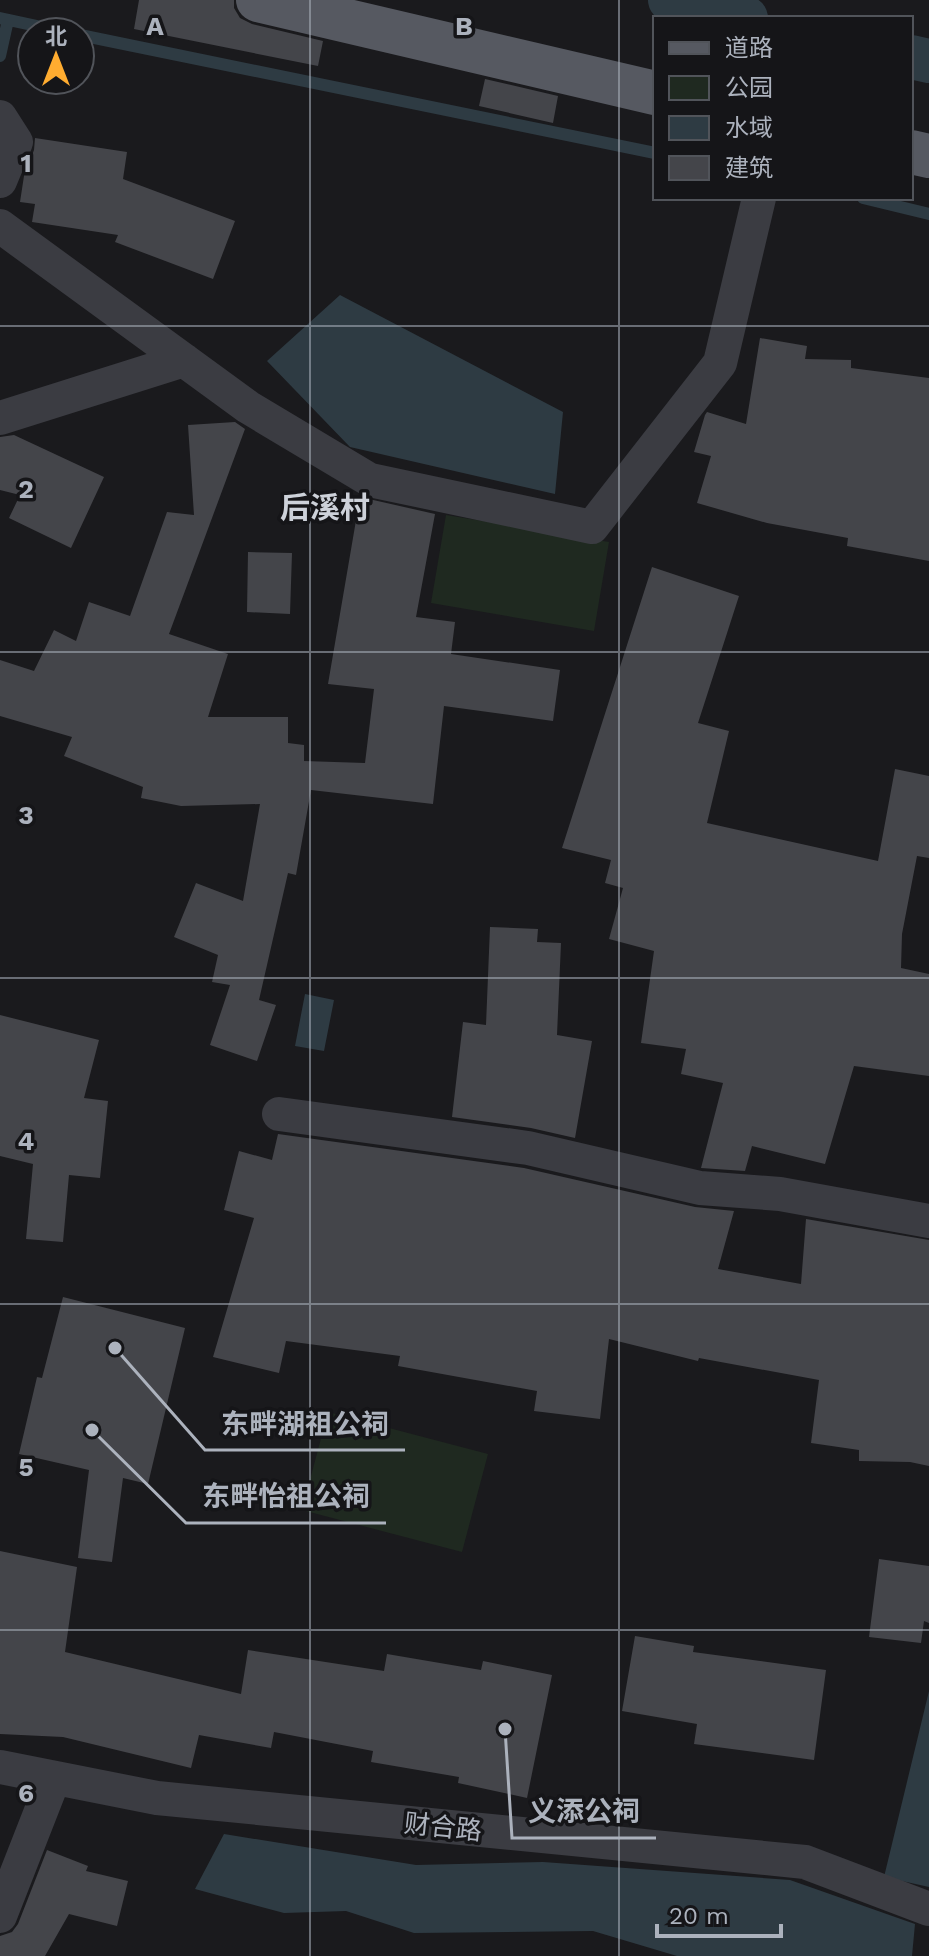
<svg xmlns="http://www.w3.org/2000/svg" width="929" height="1956" font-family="'Work Sans','Noto Sans SC',sans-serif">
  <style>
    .green { fill: #1f2920 }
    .water { fill: #2e3b43 }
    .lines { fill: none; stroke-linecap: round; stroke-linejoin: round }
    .stream { stroke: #2e3b43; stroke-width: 12 }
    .canal { stroke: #2e3b43; stroke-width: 44 }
    .building { fill: #44454a }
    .street { stroke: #3b3c42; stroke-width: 34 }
    .primary { stroke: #565961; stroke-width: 44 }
    .grid { fill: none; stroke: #acb2bd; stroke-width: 2; stroke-opacity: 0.55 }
    .labels { text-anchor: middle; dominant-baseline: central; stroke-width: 7; stroke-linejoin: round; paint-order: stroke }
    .street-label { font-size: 26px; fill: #acb2bd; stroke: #151518 }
    .quarter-label { font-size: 30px; font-weight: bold; fill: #cdd1d9; stroke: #151518 }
    .grid-label { font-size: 26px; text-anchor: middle; font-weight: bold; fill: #acb2bd; stroke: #151518; stroke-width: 7; stroke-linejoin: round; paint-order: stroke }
    .leader { fill: none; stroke: #acb2bd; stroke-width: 3 }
    .callout-dot { fill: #acb2bd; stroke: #151518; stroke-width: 3 }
    .callout-label { font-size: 28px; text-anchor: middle; font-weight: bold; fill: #acb2bd; stroke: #151518; stroke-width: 7; stroke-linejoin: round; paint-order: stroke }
  </style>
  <rect width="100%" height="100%" fill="#1a1a1d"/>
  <path class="green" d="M 446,515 L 609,542 L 594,631 L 431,603 Z
    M 328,1412 L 488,1454 L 462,1552 L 302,1510 Z"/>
  <path class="water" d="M 340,295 L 563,412 L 555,494 L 350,447 L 267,361 Z
    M 305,994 L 334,1000 L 324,1051 L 295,1046 Z
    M 929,1691 L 929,1887 L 884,1877 Z
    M 224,1834 L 416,1865 L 543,1862 L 790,1880 L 915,1924 L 912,1956 L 677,1956 L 593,1931 L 414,1933 L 346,1911 L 284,1913 L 195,1889 Z"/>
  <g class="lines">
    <path class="stream" d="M 0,18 L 65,32
      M 80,35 L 655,153
      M 0,56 L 8,20
      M 863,198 L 929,214"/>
    <path class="canal" d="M 670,0 L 746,18
      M 911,57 L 929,61"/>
  </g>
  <path class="building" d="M 139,0 L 234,0 L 234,8 L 240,18 L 252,24 L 323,41 L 318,66 L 134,29 Z
    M 485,79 L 558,96 L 553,123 L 479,106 Z
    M 35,138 L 127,152 L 123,179 L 235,221 L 213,279 L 115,242 L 118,235 L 32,222 L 35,204 L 20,202 L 24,176 L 34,150 Z
    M 760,338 L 807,346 L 805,359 L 851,360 L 851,368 L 929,378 L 929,561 L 847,546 L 848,538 L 767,523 L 697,503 L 711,456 L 694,452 L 705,415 L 707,412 L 746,424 Z
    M 235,422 L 245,429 L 169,634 L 228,654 L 208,717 L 288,717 L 288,743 L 304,745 L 304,761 L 365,763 L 374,689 L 328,684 L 360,497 L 435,514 L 416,617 L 455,622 L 451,654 L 560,670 L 553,721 L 444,706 L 433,804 L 311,790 L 296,875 L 288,873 L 259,1000 L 276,1005 L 257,1061 L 210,1045 L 230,985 L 212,982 L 218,955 L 174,937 L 196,883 L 243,901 L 260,804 L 181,806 L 141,798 L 143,787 L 64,756 L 72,737 L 0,716 L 0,660 L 34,671 L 54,630 L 76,641 L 89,602 L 130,616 L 167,512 L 194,515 L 188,425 Z
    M 14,435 L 104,477 L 71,548 L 9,518 L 20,495 L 0,490 L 0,437 Z
    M 248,552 L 292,553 L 290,614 L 247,612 Z
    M 652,567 L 739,596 L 698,723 L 729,731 L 707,823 L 878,861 L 895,769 L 929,776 L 929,858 L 917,856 L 902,934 L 901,968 L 929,974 L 929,1076 L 854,1066 L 825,1164 L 752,1146 L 745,1171 L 701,1168 L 723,1083 L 681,1074 L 686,1049 L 641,1043 L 654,951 L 609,939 L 623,888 L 605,883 L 611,860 L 562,848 Z
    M 490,927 L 538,929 L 537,942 L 561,943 L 557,1035 L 592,1041 L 575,1138 L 531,1128 L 452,1117 L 463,1022 L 486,1025 Z
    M 0,1015 L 99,1040 L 84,1098 L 108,1101 L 100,1178 L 69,1175 L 63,1242 L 26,1239 L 33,1164 L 0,1156 Z
    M 278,1134 L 524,1168 L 695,1207 L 734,1211 L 718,1269 L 801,1284 L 806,1219 L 929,1240 L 929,1466 L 910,1462 L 859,1461 L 859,1450 L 811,1443 L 819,1380 L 699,1358 L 698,1361 L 609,1339 L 600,1419 L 534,1411 L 537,1391 L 398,1366 L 400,1356 L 286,1341 L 279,1373 L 213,1357 L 254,1218 L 224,1210 L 239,1151 L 272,1160 Z
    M 63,1297 L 185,1328 L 148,1484 L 123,1478 L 112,1562 L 78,1558 L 89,1470 L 19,1454 L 37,1377 L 42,1378 Z
    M 0,1551 L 77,1567 L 65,1652 L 241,1694 L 248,1650 L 384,1671 L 387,1654 L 481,1670 L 483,1661 L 552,1675 L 527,1798 L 458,1783 L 459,1777 L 371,1762 L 373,1751 L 274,1732 L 271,1748 L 199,1735 L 191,1768 L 63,1737 L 0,1734 Z
    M 879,1559 L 929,1566 L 929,1623 L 924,1621 L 921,1643 L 869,1637 Z
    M 635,1636 L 694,1646 L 693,1652 L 826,1670 L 814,1760 L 694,1744 L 697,1724 L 622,1711 Z
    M 47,1850 L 88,1866 L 86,1871 L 128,1881 L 117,1926 L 69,1914 L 45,1956 L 0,1956 L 0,1936 L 12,1932 L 18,1924 Z"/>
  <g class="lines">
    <path class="street" d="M 0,117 L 16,142 L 0,181
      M 0,226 L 248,407 L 370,480 L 592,527 L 720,363 L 759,198
      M 0,418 L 184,360
      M 279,1114 L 528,1148 L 700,1188 L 780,1194 L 929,1221
      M 0,1767 L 157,1798 L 805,1862 L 929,1909
      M 0,1916 L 54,1778"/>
    <path class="primary" d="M 258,0 L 655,93
      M 911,152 L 929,156"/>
  </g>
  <path class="grid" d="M 310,0 L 310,1956M 619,0 L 619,1956M 0,326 L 929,326M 0,652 L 929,652M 0,978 L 929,978M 0,1304 L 929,1304M 0,1630 L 929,1630"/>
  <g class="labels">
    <g class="street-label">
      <text transform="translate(443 1827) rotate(6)">财合路</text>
    </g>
    <g class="quarter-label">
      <text x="325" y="507">后溪村</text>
    </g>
  </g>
  <g class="grid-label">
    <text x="155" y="35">A</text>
    <text x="464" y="35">B</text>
    <text x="26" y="172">1</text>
    <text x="26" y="498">2</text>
    <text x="26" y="824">3</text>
    <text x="26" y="1150">4</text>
    <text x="26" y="1476">5</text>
    <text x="26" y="1802">6</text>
  </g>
  <path class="leader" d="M115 1348L205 1450H405M92 1430L186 1523H386M505 1729L512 1838H656"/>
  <g class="callout-dot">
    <circle cx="115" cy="1348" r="8"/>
    <circle cx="92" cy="1430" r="8"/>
    <circle cx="505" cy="1729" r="8"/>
  </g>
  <g class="callout-label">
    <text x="305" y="1434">东畔湖祖公祠</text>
    <text x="286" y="1506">东畔怡祖公祠</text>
    <text x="584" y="1821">义添公祠</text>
  </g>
  <rect x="653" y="16" width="260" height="184" fill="#151518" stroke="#51545a" stroke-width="2"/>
  <rect x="669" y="42" width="40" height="12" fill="#565961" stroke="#51545a" stroke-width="2"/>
  <text x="725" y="56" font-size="24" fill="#acb2bd">道路</text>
  <rect x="669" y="76" width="40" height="24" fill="#1f2920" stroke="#51545a" stroke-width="2"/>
  <text x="725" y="96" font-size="24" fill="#acb2bd">公园</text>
  <rect x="669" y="116" width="40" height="24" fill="#2e3b43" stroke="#51545a" stroke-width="2"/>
  <text x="725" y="136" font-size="24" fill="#acb2bd">水域</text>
  <rect x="669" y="156" width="40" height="24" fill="#44454a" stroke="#51545a" stroke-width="2"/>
  <text x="725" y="176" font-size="24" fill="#acb2bd">建筑</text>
  <g transform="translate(56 56)"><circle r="38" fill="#151518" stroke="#51545a" stroke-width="2"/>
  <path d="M0-6L14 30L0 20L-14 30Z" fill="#ffac30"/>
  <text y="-12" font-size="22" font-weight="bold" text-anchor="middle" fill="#acb2bd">北</text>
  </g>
  <path d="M657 1924v12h124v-12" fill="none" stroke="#acb2bd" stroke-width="4"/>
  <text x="669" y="1924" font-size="24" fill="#acb2bd" stroke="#151518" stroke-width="6" paint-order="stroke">20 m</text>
</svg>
